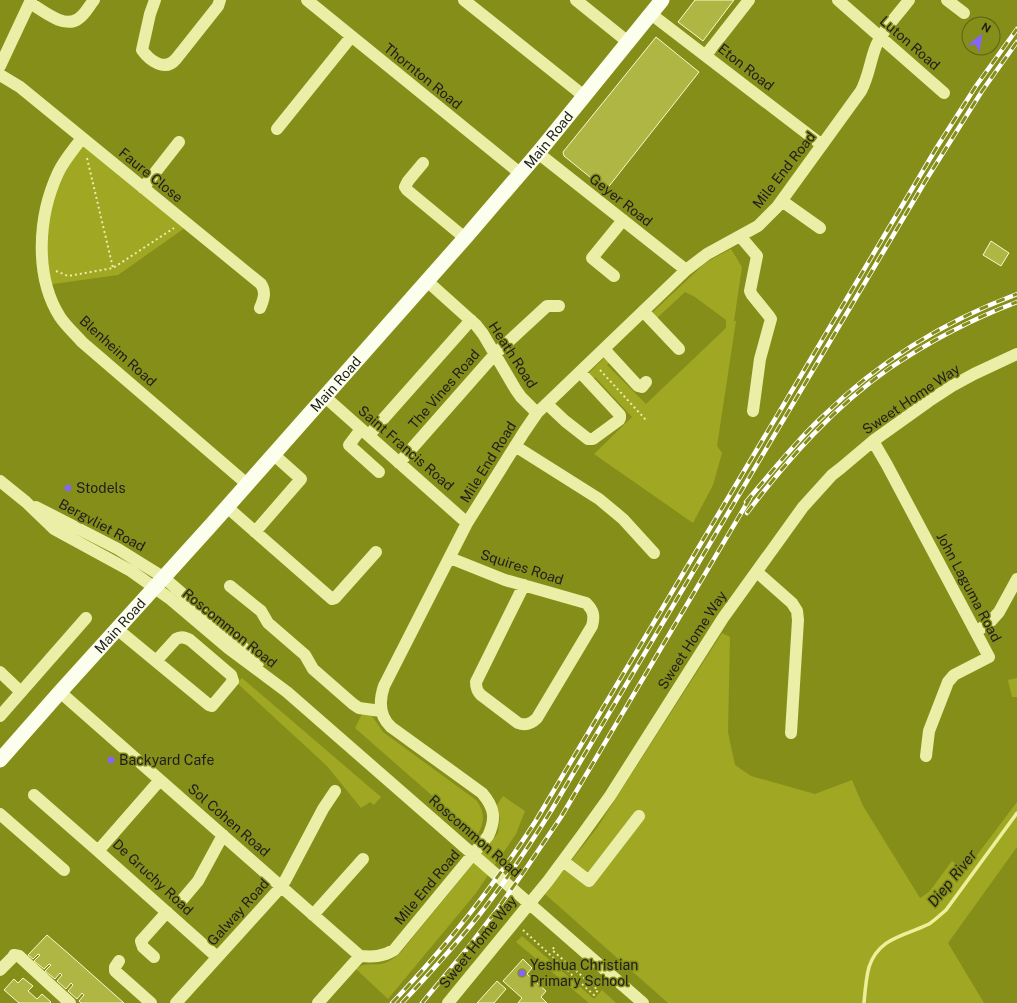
<svg xmlns="http://www.w3.org/2000/svg" width="1017" height="1003" font-family="'Public Sans',sans-serif">
  <style>
    .green { fill: #a0a723 }
    .lines { fill: none; stroke-linecap: round; stroke-linejoin: round }
    .stream { stroke: #edf09a; stroke-width: 3.5 }
    .building { fill: #afb643; stroke: #f8facd }
    .path { stroke: #eaeea7; stroke-width: 2; stroke-dasharray: 2 3; stroke-linecap: butt }
    .minor { stroke: #eaeea7; stroke-width: 12 }
    .major { stroke: #fdffee; stroke-width: 15 }
    .rail-casing { stroke: #fff; stroke-width: 4.5 }
    .rail { stroke: #868e1a; stroke-width: 3; stroke-dasharray: 9; stroke-linecap: butt }
    .poi-dot { fill: #8564ff; stroke: #868e1a; stroke-width: 1.5 }
    .labels { text-anchor: middle; dominant-baseline: central; stroke-width: 3; stroke-linejoin: round; paint-order: stroke }
    .street-label { font-size: 14px; fill: #1d1d1d; stroke: #868e1a }
    .poi-label { font-size: 14px; fill: #1d1d1d; stroke: #868e1a; text-anchor: start }
    .water-label { font-size: 15px; font-style: italic; fill: #1c1c19; stroke: #868e1a }
  </style>
  <rect width="100%" height="100%" fill="#868e1a"/>
  <path class="green" d="M 82,138 L 189,225 L 118,275 L 46,285 L 49,200 Z
    M 731,249 L 742,267 L 734,321 L 736,321 L 717,446 L 722,453 L 713,485 L 693,523 L 594,454 L 632,417 L 595,377 L 590,381 L 587,375 L 604,358 L 610,362 L 607,365 L 646,404 L 726,328 L 726,320 L 695,297 L 685,292 L 657,318 L 653,312 L 703,265 L 712,259 Z
    M 722,633 L 730,637 L 728,732 L 735,765 L 751,776 L 815,794 L 852,780 L 863,806 L 920,898 L 929,892 L 952,861 L 965,871 L 1017,802 L 1017,847 L 948,943 L 984,1003 L 668,1003 L 545,894 L 597,828 Z
    M 242,678 L 381,797 L 374,805 L 370,802 L 361,808 L 327,766 L 237,683 Z
    M 1017,678 L 1017,697 L 1012,697 L 1008,680 Z
    M 363,712 L 372,716 L 383,732 L 476,800 C 485,811 485,823 477,835 L 355,728 Z
    M 503,796 L 525,811 L 516,834 L 476,893 L 388,999 L 356,969 C 364,962 372,965 381,964 C 389,962 395,958 401,952 L 498,833 L 500,818 L 497,805 Z
    M 522,936 L 594,999 L 602,990 L 616,1003 L 589,1003 L 516,942 Z"/>
  <g class="lines">
    <path class="stream" d="M 864,1003 C 865,991 866,978 869,967 C 879,937 905,936 929,924 C 935,920 940,915 946,910 L 1017,813"/>
  </g>
  <path class="building" d="M 695,0 L 734,0 L 703,41 L 678,22 Z
    M 656,37 L 699,72 L 606,190 L 564,156 L 563,152 Z
    M 991,241 L 1009,253 L 1001,266 L 983,255 Z
    M 47,935 L 69,954 L 124,1003 L 81,1003 L 79,1001 L 84,995 L 82,993 L 77,999 L 68,991 L 73,985 L 71,983 L 66,989 L 57,981 L 62,975 L 60,973 L 55,979 L 45,971 L 51,965 L 49,964 L 44,969 L 34,961 L 40,955 L 38,954 L 33,959 L 28,955 Z
    M 523,959 L 532,968 L 527,974 L 546,991 L 541,997 L 547,1003 L 518,1003 L 522,998 L 503,981 Z
    M 23,978 L 33,986 L 28,991 L 37,999 L 42,994 L 51,1002 L 50,1003 L 19,1003 L 4,990 L 14,979 L 18,983 Z
    M 497,981 L 506,989 L 494,1003 L 477,1003 Z"/>
  <g class="lines">
    <path class="path" d="M 87,158 L 113,268
      M 56,271 L 68,276 L 113,268 L 174,228
      M 600,370 L 646,420
      M 523,930 L 594,995 L 598,990 L 552,950 L 555,946"/>
    <path class="minor" d="M 155,0 L 150,14 L 142,50 C 150,61 165,72 176,59 L 218,6 L 220,0
      M 307,0 L 521,174
      M 464,0 L 584,96
      M 576,0 L 628,42
      M 838,0 L 944,93
      M 947,0 L 964,13
      M 30,3 C 42,10 64,29 78,19 C 85,15 89,6 94,0
      M 651,14 L 822,145
      M 706,55 L 749,0
      M 0,66 L 31,0
      M 0,75 L 20,87 L 261,284 C 266,292 264,299 260,308
      M 277,129 L 351,37
      M 82,138 C 74,149 64,160 58,173 C 38,216 34,276 60,317 C 66,326 75,334 82,342 L 247,484
      M 538,153 L 686,270
      M 423,163 L 408,181 L 405,187 L 407,190 L 465,238
      M 143,188 L 179,142
      M 782,201 L 820,228
      M 740,236 L 757,256 L 750,291 L 752,295 L 769,316 L 771,319 L 760,359 L 753,411
      M 614,276 L 592,258 L 623,220
      M 427,281 L 476,325 L 483,334 L 516,390 L 521,397 L 537,413
      M 643,311 L 679,349
      M 604,349 L 638,386 L 642,387 L 646,382
      M 324,396 L 467,523
      M 547,404 L 565,421 L 588,439 L 593,439 L 619,420 L 620,418 L 620,415 L 580,372
      M 361,429 L 349,445 L 379,472
      M 369,435 L 471,320
      M 873,441 L 887,465 L 989,657 L 954,675 L 948,682 L 929,731 L 926,756
      M 515,446 L 599,499 L 623,519 L 654,553
      M 399,463 L 495,354 L 547,306 L 559,306
      M 0,481 L 26,502 L 54,529 L 131,571 L 169,598 L 228,648 L 287,692 L 643,1003
      M 36,507 L 118,549 L 163,577 L 235,639 L 258,663
      M 227,507 L 332,599 L 335,598 L 376,552
      M 255,532 L 301,479 L 273,454
      M 450,558 L 505,580 L 586,603 C 593,610 595,615 592,626 L 537,718 C 531,724 526,726 518,723 L 481,695 C 477,691 476,688 476,682 L 524,585
      M 757,572 L 792,603 L 797,611 L 798,620 L 791,733
      M 230,586 L 261,611 L 268,623 L 305,655 L 313,669 L 353,704 L 359,708 L 381,711
      M 117,629 L 209,705 L 212,706 L 233,681 L 231,675 L 190,640 C 185,637 181,636 176,639 L 156,661
      M 976,632 L 991,621 L 999,612 L 1017,579
      M 0,672 L 21,692
      M 60,692 L 360,956
      M 0,716 L 86,618
      M 160,780 L 98,851 L 217,957
      M 34,795 L 98,851
      M 0,814 L 64,870
      M 563,861 L 589,881 L 639,816
      M 182,900 L 198,881 L 223,835
      M 313,915 L 363,859
      M 360,956 C 373,957 382,957 394,950 L 488,836 C 496,819 495,808 482,793 L 391,727 C 379,716 379,701 384,686 L 467,523 L 524,432 L 537,413 L 686,270 L 707,254 L 758,226 L 777,207 L 861,91 C 869,76 870,61 876,46 C 883,29 898,15 909,0
      M 154,957 L 143,947 L 141,941 L 167,912
      M 119,961 L 115,967 L 115,971 L 151,1003
      M 0,970 L 13,957 L 14,955 L 19,956 L 70,1003
      M 176,1003 L 281,887 L 286,879 L 323,809 L 335,791
      M 318,1003 L 360,956
      M 448,1003 L 548,881 L 582,835 L 610,796 L 723,618 L 803,507 L 832,475 L 841,468 L 873,441 L 929,401 L 952,386 L 974,374 L 1017,354"/>
    <path class="major" id="s1" d="M 0,760 L 60,692 L 212,524 L 465,238 L 538,153 L 662,0"/>
    <g class="rail-casing">
      <path id="rail" d="M 746,502 C 771,473 795,442 823,416 C 878,362 945,321 1017,294
        M 747,513 C 788,459 834,407 890,368 C 930,341 972,319 1017,302
        M 392,1003 C 446,947 493,887 535,822 L 937,147 L 976,86 L 1017,29
        M 402,1003 C 429,974 456,945 480,914 C 506,881 529,846 551,811 L 926,180 L 982,91 L 1017,42
        M 422,1003 L 466,950 L 496,911 L 523,873 L 561,817 L 750,498"/>
    </g>
    <use href="#rail" class="rail"/>
  </g>
  <g class="poi-dot">
    <circle cx="68" cy="488" r="4"/>
    <circle cx="111" cy="760" r="4"/>
    <circle cx="522" cy="973" r="4"/>
  </g>
  <g class="labels">
    <g class="street-label">
      <text transform="translate(910 43) rotate(41)">Luton Road</text>
      <text transform="translate(746 67) rotate(38)">Eton Road</text>
      <text transform="translate(423 76) rotate(39)">Thornton Road</text>
      <text stroke="none"><textPath href="#s1" startOffset="828">Main Road</textPath></text>
      <text transform="translate(784 170) rotate(-52)">Mile End Road</text>
      <text transform="translate(151 175) rotate(39)">Faure Close</text>
      <text transform="translate(621 200) rotate(38)">Geyer Road</text>
      <text transform="translate(118 351) rotate(42)">Blenheim Road</text>
      <text transform="translate(513 355) rotate(57)">Heath Road</text>
      <text stroke="none"><textPath href="#s1" startOffset="504">Main Road</textPath></text>
      <text transform="translate(444 389) rotate(-49)">The Vines Road</text>
      <text transform="translate(911 399) rotate(-34)">Sweet Home Way</text>
      <text transform="translate(406 448) rotate(41)">Saint Francis Road</text>
      <text transform="translate(488 462) rotate(-58)">Mile End Road</text>
      <text transform="translate(102 525) rotate(28)">Bergvliet Road</text>
      <text transform="translate(522 567) rotate(18)">Squires Road</text>
      <text transform="translate(969 587) rotate(62)">John Laguma Road</text>
      <text stroke="none"><textPath href="#s1" startOffset="180">Main Road</textPath></text>
      <text transform="translate(230 628) rotate(39)">Roscommon Road</text>
      <text transform="translate(692 640) rotate(-57)">Sweet Home Way</text>
      <text transform="translate(229 820) rotate(41)">Sol Cohen Road</text>
      <text transform="translate(475 836) rotate(41)">Roscommon Road</text>
      <text transform="translate(153 877) rotate(43)">De Gruchy Road</text>
      <text transform="translate(427 887) rotate(-50)">Mile End Road</text>
      <text transform="translate(238 912) rotate(-48)">Galway Road</text>
      <text transform="translate(478 942) rotate(-51)">Sweet Home Way</text>
    </g>
    <g class="poi-label">
      <text x="76" y="488">Stodels</text>
      <text x="119" y="760">Backyard Cafe</text>
      <text x="530" y="965">Yeshua Christian<tspan x="530" dy="16">Primary School</tspan></text>
    </g>
    <g class="water-label">
      <text transform="translate(952 878) rotate(-51)">Diep River</text>
    </g>
  </g>
  <g transform="translate(981 36) rotate(31)"><circle r="19" fill="#868e1a" stroke="#5c611b"/>
  <path d="M0-3L7 15L0 10L-7 15Z" fill="#8564ff"/>
  <text y="-6" font-size="11" font-weight="bold" text-anchor="middle" fill="#1d1d1d">N</text>
  </g>
</svg>
